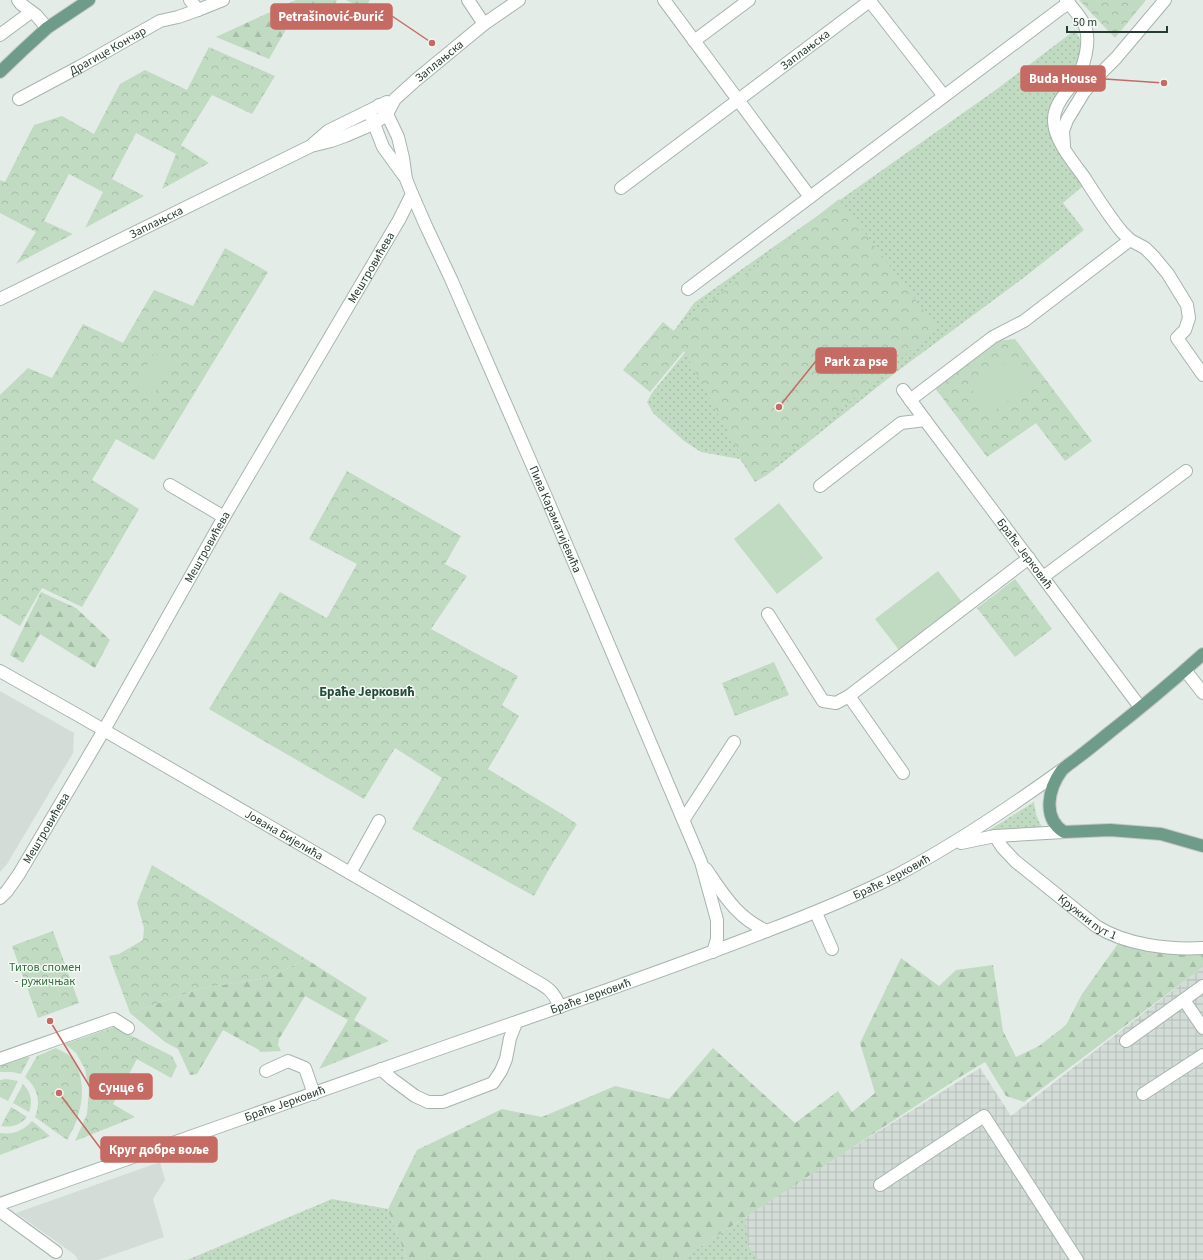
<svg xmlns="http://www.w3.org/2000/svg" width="1203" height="1260" font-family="'Source Sans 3',sans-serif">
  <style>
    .built { fill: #d3dcd6 }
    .industrial { fill: url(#industrial-grid) }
    .grass { fill: url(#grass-dots) }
    .forest { fill: url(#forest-firs) }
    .park { fill: url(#park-crowns) }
    .pitch { fill: #c0dbc2 }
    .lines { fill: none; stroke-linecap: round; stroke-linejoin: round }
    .minor-casing { stroke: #a7b4ad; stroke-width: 14 }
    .major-casing { stroke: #c2c8c6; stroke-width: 14 }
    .minor { stroke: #fff; stroke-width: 12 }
    .major { stroke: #6e9c88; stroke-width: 12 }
    .labels { text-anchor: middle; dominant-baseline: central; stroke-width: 3; stroke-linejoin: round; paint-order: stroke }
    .street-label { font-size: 12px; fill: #263c32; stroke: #f5f9f6 }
    .park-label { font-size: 12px; fill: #346e40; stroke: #f5f9f6 }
    .neighbourhood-label { font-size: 13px; font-weight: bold; fill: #244c3b; stroke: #f5f9f6 }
    .leader { fill: none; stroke: #c66b63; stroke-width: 1.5 }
    .callout-dot { fill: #c66b63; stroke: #f5f9f6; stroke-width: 1.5 }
    .callout { fill: #c66b63; stroke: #c66b63; stroke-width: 1.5 }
    .callout-label { font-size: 13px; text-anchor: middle; font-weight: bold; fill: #fff }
  </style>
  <defs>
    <pattern id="industrial-grid" width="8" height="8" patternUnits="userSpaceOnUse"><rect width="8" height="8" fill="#d3dcd6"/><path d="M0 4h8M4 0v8" fill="none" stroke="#b5beb8"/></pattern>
    <pattern id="grass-dots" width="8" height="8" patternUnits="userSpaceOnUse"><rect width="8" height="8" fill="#c0dbc2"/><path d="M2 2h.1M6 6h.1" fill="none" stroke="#a5bda7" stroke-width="1.8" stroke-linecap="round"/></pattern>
    <pattern id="forest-firs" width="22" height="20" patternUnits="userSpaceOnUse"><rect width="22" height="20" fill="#c0dbc2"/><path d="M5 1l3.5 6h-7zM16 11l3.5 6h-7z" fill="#a5bda7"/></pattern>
    <pattern id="park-crowns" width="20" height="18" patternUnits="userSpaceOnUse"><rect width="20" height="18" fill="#c0dbc2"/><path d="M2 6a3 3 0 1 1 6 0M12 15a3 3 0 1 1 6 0" fill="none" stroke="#a5bda7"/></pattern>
  </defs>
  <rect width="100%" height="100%" fill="#e4ece7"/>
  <path class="built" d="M 0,691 L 74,733 L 73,753 L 7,864 L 0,872 Z
    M 160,1162 L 165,1180 L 153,1199 L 164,1237 L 98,1260 L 78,1260 L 75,1255 L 64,1247 L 16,1213 Z"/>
  <path class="industrial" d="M 1203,967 L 1203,1260 L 680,1260 L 839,1156 L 980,1068 L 1011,1116 Z"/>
  <path class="grass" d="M 1075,30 L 1082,42 L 1075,80 L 1054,117 L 1084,185 L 1063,203 L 1084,230 L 1026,276 L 895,373 L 767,475 L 755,482 L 740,459 L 701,452 L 684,441 L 653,413 L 647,402 L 652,393 L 691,345 L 674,331 L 694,303 L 997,89 Z
    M 1034,802 C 1035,811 1037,819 1042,827 L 983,834 Z
    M 332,1199 L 388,1209 L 407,1260 L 187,1260 Z
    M 745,1218 L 748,1245 L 757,1260 L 680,1260 Z"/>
  <path class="forest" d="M 296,0 L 337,0 L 322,26 L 296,12 L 269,59 L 216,37 Z
    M 346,0 L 370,0 L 364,9 Z
    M 41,592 L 76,608 L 110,640 L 95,668 L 40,634 L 23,663 L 10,655 Z
    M 1122,938 L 1203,948 L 1203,967 L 1024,1102 L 1006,1096 L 985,1062 L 960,1077 L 680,1260 L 407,1260 L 388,1209 L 417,1150 L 502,1109 L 542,1117 L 615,1086 L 669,1099 L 713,1048 L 795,1123 L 838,1091 L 852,1112 L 875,1093 L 860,1043 L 901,958 L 939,986 L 956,970 L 993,965 L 1003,1031 L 1016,1057 L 1039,1046 L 1066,1025 L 1082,994 Z
    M 306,959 L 367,998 L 354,1020 L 389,1041 L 319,1069 L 348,1020 L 305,996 L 279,1039 L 278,1045 L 281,1051 L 260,1052 L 259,1050 L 223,1030 L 197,1074 L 190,1075 L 178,1049 L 165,1042 L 130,1013 L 202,988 L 271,977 Z"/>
  <path class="park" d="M 1079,0 L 1146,0 L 1115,38 Z
    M 209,47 L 275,76 L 252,114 L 212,95 L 181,145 L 209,163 L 162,189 L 176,154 L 136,133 L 112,179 L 144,196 L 85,228 L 103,192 L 69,174 L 44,221 L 73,234 L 16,264 L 36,232 L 0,213 L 0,180 L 5,182 L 34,125 L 62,116 L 94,134 L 120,84 L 145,70 L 187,90 Z
    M 839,199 L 937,328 L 755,482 L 684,351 L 650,392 L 623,370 L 663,322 L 674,331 Z
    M 225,248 L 268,272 L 154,460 L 116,439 L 92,480 L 139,509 L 82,607 L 42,588 L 20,626 L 0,614 L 0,395 L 28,368 L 52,378 L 83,324 L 123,343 L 154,290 L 193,306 Z
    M 1015,339 L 1092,441 L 1065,461 L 1036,423 L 987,457 L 935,388 L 995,341 Z
    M 347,471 L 461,536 L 445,564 L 467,576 L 431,629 L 518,676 L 502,705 L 519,716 L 488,769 L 562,814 L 577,824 L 548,871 L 534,896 L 412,829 L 442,778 L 395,748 L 364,799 L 209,709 L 280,592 L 327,618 L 357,564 L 309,539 Z
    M 1015,579 L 1052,629 L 1015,657 L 977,608 Z
    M 774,662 L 789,695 L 735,716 L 722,683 Z
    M 152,865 L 306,959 L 271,977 L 202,988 L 130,1013 L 109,956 L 119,954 L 143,940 L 144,928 L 137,903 Z
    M 53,931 L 79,1003 L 38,1018 L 12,946 Z
    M 114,1027 L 172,1056 L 177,1066 L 171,1078 L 137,1059 L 113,1104 L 135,1117 L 75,1141 L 87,1114 L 89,1091 L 85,1069 L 76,1053 L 65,1044 Z
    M 56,1048 C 61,1051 69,1054 72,1058 C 83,1072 84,1096 79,1112 C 77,1122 72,1131 67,1140 L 35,1117 C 41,1102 38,1088 25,1077 L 37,1056 Z
    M 18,1056 L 30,1057 L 21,1074 L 12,1072 L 0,1072 L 0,1062 Z
    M 6,1079 L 18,1081 L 8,1101 L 0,1097 L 0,1080 Z
    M 23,1084 C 31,1092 33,1102 29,1112 L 13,1103 Z
    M 11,1107 L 27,1117 C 20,1125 12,1128 1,1126 Z
    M 32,1121 L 50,1136 L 0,1155 L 0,1133 C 13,1135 23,1131 32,1121 Z"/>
  <path class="pitch" d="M 154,353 L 172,363 L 154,394 L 137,384 Z
    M 1015,355 L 1034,383 L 989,414 L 970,387 Z
    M 779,503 L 823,558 L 777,594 L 734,539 Z
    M 938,571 L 962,602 L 899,650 L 875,619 Z"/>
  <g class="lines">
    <g class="minor-casing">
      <g id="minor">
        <path d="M 18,0 L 21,4 L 36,15 L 47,28"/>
        <path d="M 468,0 L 484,24"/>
        <path d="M 664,0 L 810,197"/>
        <path d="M 869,0 L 944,96"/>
        <path d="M 1066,0 C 1072,7 1080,16 1084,24 C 1092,40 1084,69 1074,82 C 1065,94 1053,106 1054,122 C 1055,141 1073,162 1084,177 C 1096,196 1108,215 1122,232 L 1130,240 L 1145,248 L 1154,257 L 1168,274 L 1187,305 L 1189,318 L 1185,330 L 1177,338 L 1203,375"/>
        <path d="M 198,10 L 223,0"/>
        <path d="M 0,35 L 31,12"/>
        <path d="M 694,41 L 749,0"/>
        <path id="s1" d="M 19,99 L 79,67 L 160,21 L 178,17 L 198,10 L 190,0"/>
        <path id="s2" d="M 379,105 L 387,114 L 398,137 L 403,158 L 406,179 L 412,194 L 426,226 L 451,279 L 547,499 L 701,862 L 717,920 L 717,939 L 713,952"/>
        <path d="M 371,116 L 383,147 L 404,176"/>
        <path d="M 313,144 L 328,131 L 387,102"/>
        <path d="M 1064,145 L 1063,131 L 1067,120 L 1084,92 L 1095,79 L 1116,58 L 1165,0"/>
        <path id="s3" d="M 621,188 L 871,0"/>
        <path d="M 688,289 L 1060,9 L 1069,3"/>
        <path id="s4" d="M 0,299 L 311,146 L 331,141 L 345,136 L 373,124 L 382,118 L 387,114 L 395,99 L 416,80 L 484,24 L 519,0"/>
        <path id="s5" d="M 903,390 L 925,420 L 1140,707"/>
        <path d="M 910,400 L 993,337 L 1024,321 L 1130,240"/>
        <path d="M 170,485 L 224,517"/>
        <path d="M 820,486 L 901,423 L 925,420"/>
        <path d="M 1043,577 L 1186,471"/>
        <path d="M 768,614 L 823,701 L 836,703 L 849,696"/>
        <path d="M 1185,670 L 1203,693"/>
        <path id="s6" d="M 0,671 L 83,718 L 529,977 C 546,987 552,988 560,1007"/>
        <path d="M 903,773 L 849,696 L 1029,558"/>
        <path d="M 684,819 L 734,742"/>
        <path id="s7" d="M 995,836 L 1002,847 L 1015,861 L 1096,926 C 1126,945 1169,950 1203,948"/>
        <path d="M 961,843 L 995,836 L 1064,832"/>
        <path d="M 706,869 C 724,895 737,918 767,931"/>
        <path d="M 350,873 L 379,821"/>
        <path id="s8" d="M 0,898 L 7,891 L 19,874 L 104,730 L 224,517 L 399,220 L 412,194"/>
        <path d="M 816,913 L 832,949"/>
        <path d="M 1184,1000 L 1203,1028"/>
        <path d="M 1126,1041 L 1203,986"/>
        <path d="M 0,1059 L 114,1019 L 128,1028"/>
        <path d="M 381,1069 L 392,1079 L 415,1096 L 428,1102 L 443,1102 L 493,1083 L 501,1071 L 506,1059 L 510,1038 L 516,1023"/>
        <path d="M 266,1071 L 288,1061 L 305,1068 L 314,1094"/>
        <path d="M 1143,1094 L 1203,1055"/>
        <path d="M 880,1185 L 984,1116 L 1077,1260"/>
        <path id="s9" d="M 0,1204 C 151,1152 302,1096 453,1044 C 557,1008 661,972 764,932 C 809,915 854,897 897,875 C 955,844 1009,808 1063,769"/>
        <path d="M 0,1211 L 56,1252"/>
      </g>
    </g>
    <g class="major-casing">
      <path id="major" d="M 0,72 L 23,50 L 47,28 L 89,0
        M 1203,654 C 1173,681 1142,707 1110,732 C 1099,741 1088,750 1076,759 C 1072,762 1066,766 1062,770 C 1048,789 1042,818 1064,832 L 1110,830 L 1161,834 L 1203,846"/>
    </g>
    <use href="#minor" class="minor"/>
    <use href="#major" class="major"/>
  </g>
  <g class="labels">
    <g class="street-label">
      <text stroke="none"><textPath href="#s1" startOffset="101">Драгице Кончар</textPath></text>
      <text stroke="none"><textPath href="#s3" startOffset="230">Заплањска</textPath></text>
      <text stroke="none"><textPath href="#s4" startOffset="505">Заплањска</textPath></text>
      <text stroke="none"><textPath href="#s4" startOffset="174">Заплањска</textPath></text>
      <text stroke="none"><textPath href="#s8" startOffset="732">Мештровићева</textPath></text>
      <text stroke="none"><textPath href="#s2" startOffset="452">Пива Караматијевића</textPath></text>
      <text stroke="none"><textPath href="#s8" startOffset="408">Мештровићева</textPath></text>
      <text stroke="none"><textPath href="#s5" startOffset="204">Браће Јерковић</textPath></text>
      <text stroke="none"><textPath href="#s8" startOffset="84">Мештровићева</textPath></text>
      <text stroke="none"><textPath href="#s6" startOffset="328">Јована Бијелића</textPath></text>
      <text stroke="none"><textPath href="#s9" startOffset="950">Браће Јерковић</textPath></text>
      <text stroke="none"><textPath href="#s7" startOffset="124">Кружни пут 1</textPath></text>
      <text stroke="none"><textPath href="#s9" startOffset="626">Браће Јерковић</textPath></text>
      <text stroke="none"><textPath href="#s9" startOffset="302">Браће Јерковић</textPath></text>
    </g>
    <g class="park-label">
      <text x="45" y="967">Титов спомен<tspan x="45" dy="14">- ружичњак</tspan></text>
    </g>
    <g class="neighbourhood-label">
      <text x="367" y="692">Браће Јерковић</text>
    </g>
  </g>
  <path class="leader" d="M432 43L392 16M1164 83L1105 79M779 407L816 361M50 1021L90 1087M59 1093L101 1149"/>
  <g class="callout-dot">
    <circle cx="432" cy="43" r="4"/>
    <circle cx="1164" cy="83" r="4"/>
    <circle cx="779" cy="407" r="4"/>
    <circle cx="50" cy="1021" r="4"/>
    <circle cx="59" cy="1093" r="4"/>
  </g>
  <g class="callout">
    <rect x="271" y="4" width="121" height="25" rx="4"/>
    <rect x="1021" y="66" width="84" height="25" rx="4"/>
    <rect x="816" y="348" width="80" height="25" rx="4"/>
    <rect x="90" y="1074" width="62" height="25" rx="4"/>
    <rect x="101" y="1137" width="116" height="25" rx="4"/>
  </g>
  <g class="callout-label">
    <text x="331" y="21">Petrašinović-Đurić</text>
    <text x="1063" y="83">Buda House</text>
    <text x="856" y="366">Park za pse</text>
    <text x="121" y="1092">Сунце 6</text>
    <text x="159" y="1154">Круг добре воље</text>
  </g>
  <path d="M1067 26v6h100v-6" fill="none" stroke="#263c32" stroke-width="2"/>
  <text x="1073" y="26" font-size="12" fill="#263c32" stroke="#f5f9f6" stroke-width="3" paint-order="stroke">50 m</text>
</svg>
